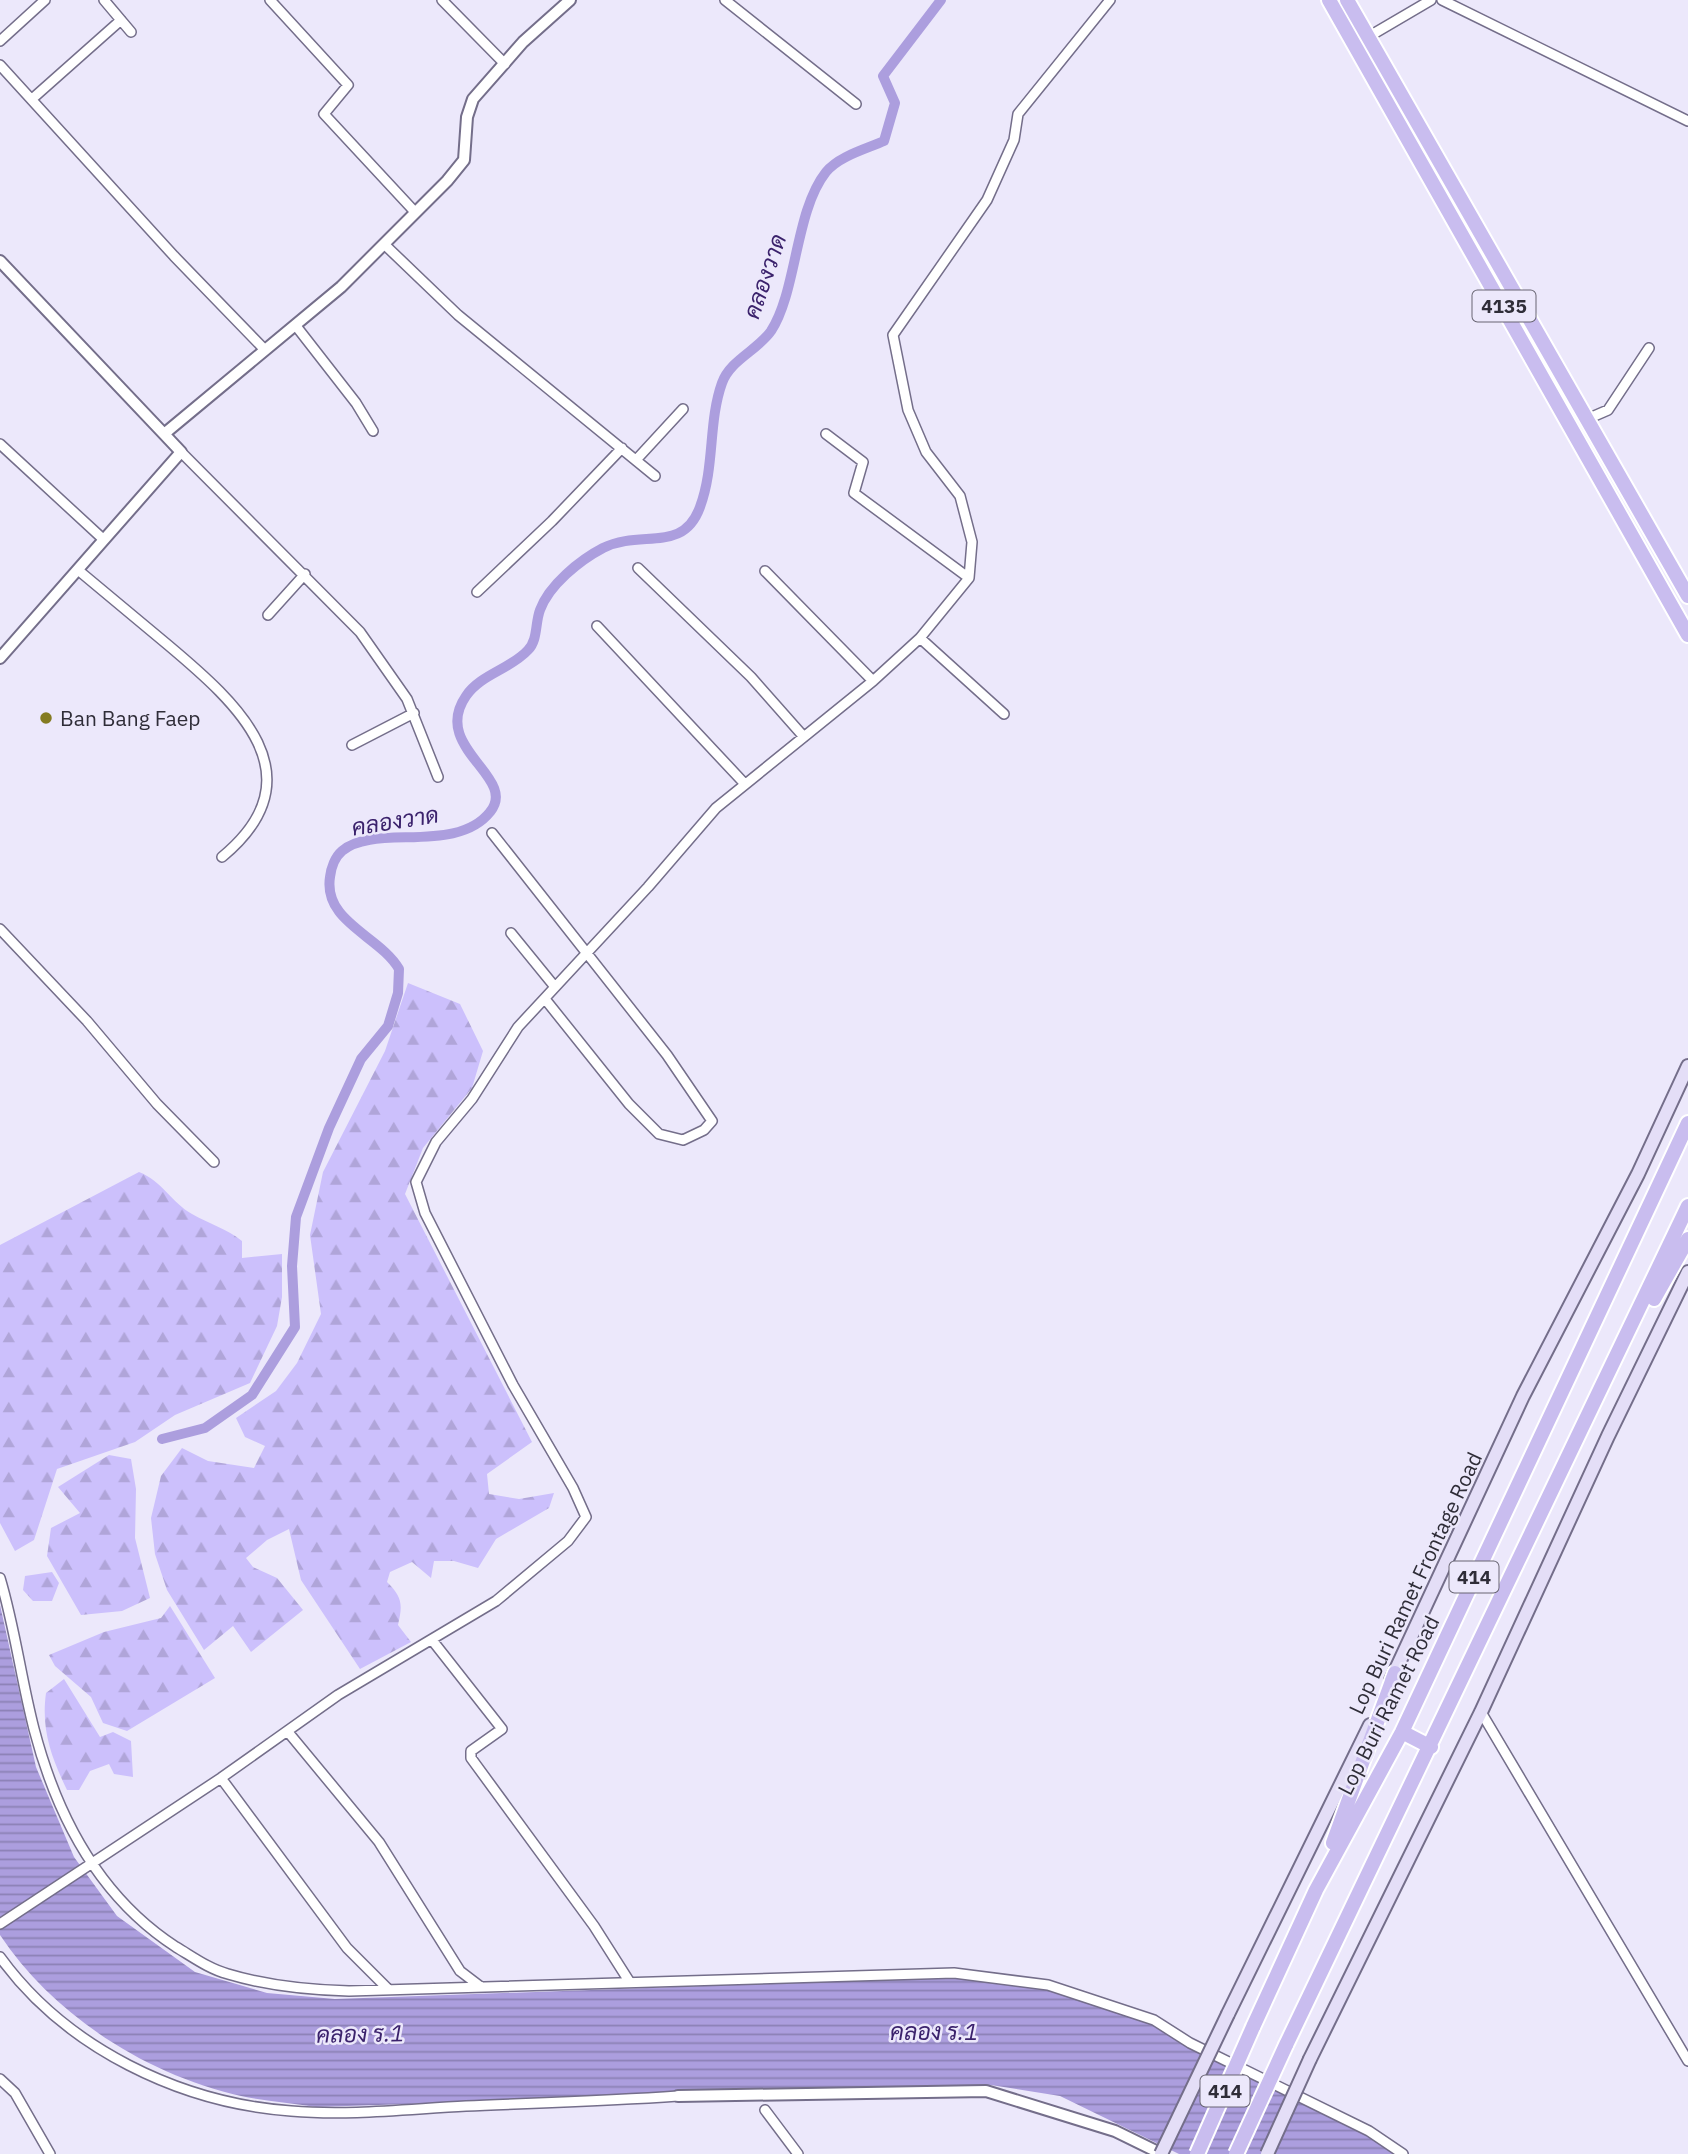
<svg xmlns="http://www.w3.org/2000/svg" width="1688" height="2154" font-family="'IBM Plex Sans',Sarabun,sans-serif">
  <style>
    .forest { fill: url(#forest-firs) }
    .water { fill: url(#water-rules) }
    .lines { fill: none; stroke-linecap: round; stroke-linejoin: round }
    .canal { stroke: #ac9ede; stroke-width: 10 }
    .minor-casing { stroke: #746e8a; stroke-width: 12 }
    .tertiary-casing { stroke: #746e8a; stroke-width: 14 }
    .secondary-casing { stroke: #746e8a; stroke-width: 16 }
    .primary-casing { stroke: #fff; stroke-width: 18 }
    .minor { stroke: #fff; stroke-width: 9 }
    .tertiary { stroke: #fff; stroke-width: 10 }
    .secondary { stroke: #e4def7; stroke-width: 12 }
    .primary { stroke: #c9bdef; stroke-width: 14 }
    .secondary-bridge-casing { stroke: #746e8a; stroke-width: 16; stroke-linecap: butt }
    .primary-bridge-casing { stroke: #fff; stroke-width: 18; stroke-linecap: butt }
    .secondary-bridge { stroke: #e4def7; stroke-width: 12 }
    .primary-bridge { stroke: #c9bdef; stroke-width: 14 }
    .poi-dot { fill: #847b21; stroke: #ece8fb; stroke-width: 2.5 }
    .labels { text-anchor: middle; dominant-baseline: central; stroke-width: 5; stroke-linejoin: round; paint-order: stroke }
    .shield { fill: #ece8fb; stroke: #686572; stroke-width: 2 }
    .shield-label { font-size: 19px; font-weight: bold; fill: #2f2d38 }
    .poi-label { font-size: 21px; fill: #2f2d38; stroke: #ece8fb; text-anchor: start }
    .street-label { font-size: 21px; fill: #2f2d38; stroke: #ece8fb }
    .water-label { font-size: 23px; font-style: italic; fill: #3b226c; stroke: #ece8fb }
  </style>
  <defs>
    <pattern id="forest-firs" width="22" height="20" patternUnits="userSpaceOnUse" patternTransform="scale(1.75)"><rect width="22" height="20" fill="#ccc0fc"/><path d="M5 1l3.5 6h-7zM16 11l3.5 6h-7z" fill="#b0a5d9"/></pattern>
    <pattern id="water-rules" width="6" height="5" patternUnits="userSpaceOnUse" patternTransform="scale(1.75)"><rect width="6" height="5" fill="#ac9ede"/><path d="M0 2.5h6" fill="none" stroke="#8c81b5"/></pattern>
  </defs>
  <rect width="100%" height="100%" fill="#ece8fb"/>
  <path class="forest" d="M 408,983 L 460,1004 L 483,1051 L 472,1088 L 423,1148 L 405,1194 L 532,1442 L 487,1474 L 489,1494 L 519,1499 L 554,1493 L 549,1508 L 496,1539 L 478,1568 L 454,1561 L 434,1561 L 431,1578 L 412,1562 L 390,1572 L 387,1582 C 402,1597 403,1604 398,1625 L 411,1642 L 360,1669 L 301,1580 L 289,1529 L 267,1540 L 246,1558 L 253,1567 L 277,1578 L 303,1610 L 251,1652 L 233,1626 L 204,1650 L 167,1590 L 155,1554 L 151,1518 L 161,1476 L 182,1448 L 208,1461 L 254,1468 L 265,1446 L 245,1437 L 236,1418 L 276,1391 L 297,1363 L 321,1314 L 310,1235 L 323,1172 L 385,1051 Z
    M 139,1172 C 162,1181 172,1203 192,1214 C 209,1224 226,1228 242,1241 L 242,1258 L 282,1254 L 282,1297 L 277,1326 L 250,1383 L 175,1415 L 135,1442 L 57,1469 L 34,1540 L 15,1551 L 0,1523 L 0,1245 Z
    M 109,1455 L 131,1459 L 136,1489 L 135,1538 L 150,1598 L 122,1611 L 81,1615 L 47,1556 L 51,1528 L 80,1513 L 58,1487 Z
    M 52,1572 L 59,1583 L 52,1601 L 33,1601 L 23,1590 L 25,1576 Z
    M 170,1606 L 215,1678 L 127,1731 L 103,1723 L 91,1697 L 55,1666 L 49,1655 L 104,1632 L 161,1618 Z
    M 64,1679 L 100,1737 L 113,1732 L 131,1741 L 133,1777 L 114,1774 L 109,1764 L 90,1771 L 79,1790 L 67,1790 C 51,1757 41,1729 46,1693 Z"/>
  <path class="water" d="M 0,1605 L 36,1767 L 74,1857 L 117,1916 L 195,1972 L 267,1993 L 335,1999 L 958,1977 L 1048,1989 L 1148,2021 L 1368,2134 L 1398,2154 L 1179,2154 L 1060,2096 L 991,2085 L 316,2107 C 291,2103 265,2101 241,2096 C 147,2075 54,2016 0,1935 Z"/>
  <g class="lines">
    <path class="canal" d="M 162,1439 L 205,1428 L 252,1395 L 295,1327 L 292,1266 L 296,1217 L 329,1128 L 361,1059 L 388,1026 L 398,993 L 399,969 C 380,936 323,922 330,877 C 331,868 335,857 342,851 C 374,823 456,855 490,812 C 519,777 430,748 466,696 C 481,674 511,669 528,650 C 538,640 535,623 540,610 C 549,585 580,560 603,548 C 642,529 683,554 700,507 C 715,467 708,422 722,383 C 730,360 758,350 771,331 C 797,291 795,211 826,172 C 839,156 866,149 884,141 L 895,103 L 883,76 L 941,0"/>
    <g class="minor-casing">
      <path id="minor" d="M 104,0 L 131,32
        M 270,0 L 348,85 L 324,114 L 415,212
        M 442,0 L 505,64
        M 725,0 L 856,104
        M 1442,0 L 1688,121
        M 1368,37 L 1431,0
        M 0,41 L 45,0
        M 0,65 L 174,256 L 265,350
        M 32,99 L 121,20
        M 385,245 L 458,315 L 655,476
        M 296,326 L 356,403 L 373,431
        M 1585,420 L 1608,410 L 1649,348
        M 826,434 L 863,462 L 854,493 L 969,578
        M 0,444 L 103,539
        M 181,452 L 360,632 L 407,699 L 438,777
        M 636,460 L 683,409
        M 638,568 L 751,677 L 804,737
        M 78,570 C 108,595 138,620 168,645 C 237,703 320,776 222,857
        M 765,571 L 873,681
        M 477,592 L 552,521 L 622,448
        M 268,615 L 305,574
        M 597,626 L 744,783
        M 920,638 L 1004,714
        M 352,745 L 414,713
        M 492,833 L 667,1055 L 712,1121 L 704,1130 L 683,1140 L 659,1134 L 629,1104 L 545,999
        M 0,929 L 87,1021 L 157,1104 L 214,1162
        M 511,933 L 555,987
        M 0,1578 C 15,1628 21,1679 34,1729 C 57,1817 99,1897 176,1947 C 193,1957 209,1969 228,1974 C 268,1986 308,1990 349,1991 L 954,1973 L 1048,1985 L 1154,2020 L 1190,2043 L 1369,2131 L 1403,2154
        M 432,1640 L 502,1729 L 471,1751 L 471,1758 L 594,1926 L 629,1981
        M 1481,1712 L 1688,2061
        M 288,1732 L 379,1842 L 460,1971 L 481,1987
        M 221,1778 L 347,1948 L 389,1990
        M 0,1924 L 221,1778 L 338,1695 L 496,1601 L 568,1541 L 586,1517 L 573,1488 L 513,1385 L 425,1213 L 416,1182 L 436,1142 L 472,1099 L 518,1027 L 648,887 L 716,808 L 873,681 L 920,638 L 969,578 L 972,542 L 960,496 L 926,452 L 908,410 L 893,335 L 987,200 L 1014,140 L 1018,114 L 1110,0
        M 0,1957 C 66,2048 180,2103 291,2111 C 349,2116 408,2109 466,2106 C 536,2103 607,2101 678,2096
        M 0,2079 L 15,2093 L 50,2154
        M 765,2110 L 798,2154"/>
    </g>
    <g class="tertiary-casing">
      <path id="tertiary" d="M 0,261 L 164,434
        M 0,658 L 181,452 L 164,434 L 341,287 L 447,181 L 464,160 L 467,117 L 473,99 L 523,42 L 570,0
        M 678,2096 L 986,2091 L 1115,2131 L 1162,2154"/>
    </g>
    <g class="secondary-casing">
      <path id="secondary" d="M 1391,1680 L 1523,1396 L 1638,1174 L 1688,1066
        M 1228,2014 L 1370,1725
        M 1310,2059 L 1481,1712 L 1608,1436 L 1688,1272"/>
    </g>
    <g class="primary-casing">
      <path id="primary" d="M 1329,0 L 1688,635
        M 1347,0 L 1688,596
        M 1654,1299 L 1688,1239
        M 1402,1732 L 1431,1747
        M 1333,1843 L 1395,1673
        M 1253,2027 L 1316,1890 L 1402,1732 L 1688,1123
        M 1286,2045 L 1688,1206"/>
    </g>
    <use href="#minor" class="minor"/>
    <use href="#tertiary" class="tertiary"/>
    <use href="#secondary" class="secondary"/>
    <use href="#primary" class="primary"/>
    <g class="secondary-bridge-casing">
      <path id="secondary-bridge" d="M 1161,2154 L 1228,2014
        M 1267,2154 L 1310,2059"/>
    </g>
    <g class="primary-bridge-casing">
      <path id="primary-bridge" d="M 1197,2154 L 1253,2027
        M 1236,2154 L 1286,2045"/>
    </g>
    <use href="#secondary-bridge" class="secondary-bridge"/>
    <use href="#primary-bridge" class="primary-bridge"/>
  </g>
  <circle class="poi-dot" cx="46" cy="718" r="7"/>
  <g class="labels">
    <g class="shield">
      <rect x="1472.5" y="290.5" width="63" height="31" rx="5"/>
      <rect x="1449.5" y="1561.5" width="49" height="31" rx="5"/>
      <rect x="1200.5" y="2075.5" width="49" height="31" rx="5"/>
    </g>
    <g class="shield-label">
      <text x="1504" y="306">4135</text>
      <text x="1474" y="1577">414</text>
      <text x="1225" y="2091">414</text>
    </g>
    <g class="poi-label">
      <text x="60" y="718">Ban Bang Faep</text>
    </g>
    <g class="street-label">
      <text transform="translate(1415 1583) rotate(-65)">Lop Buri Ramet Frontage Road</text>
      <text transform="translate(1388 1705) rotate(-63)">Lop Buri Ramet Road</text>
    </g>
    <g class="water-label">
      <text transform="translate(764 276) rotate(-71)">คลองวาด</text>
      <text transform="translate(395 820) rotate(-9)">คลองวาด</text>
      <text x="934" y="2031">คลอง ร.1</text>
      <text transform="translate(360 2033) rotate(-1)">คลอง ร.1</text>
    </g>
  </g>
</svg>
